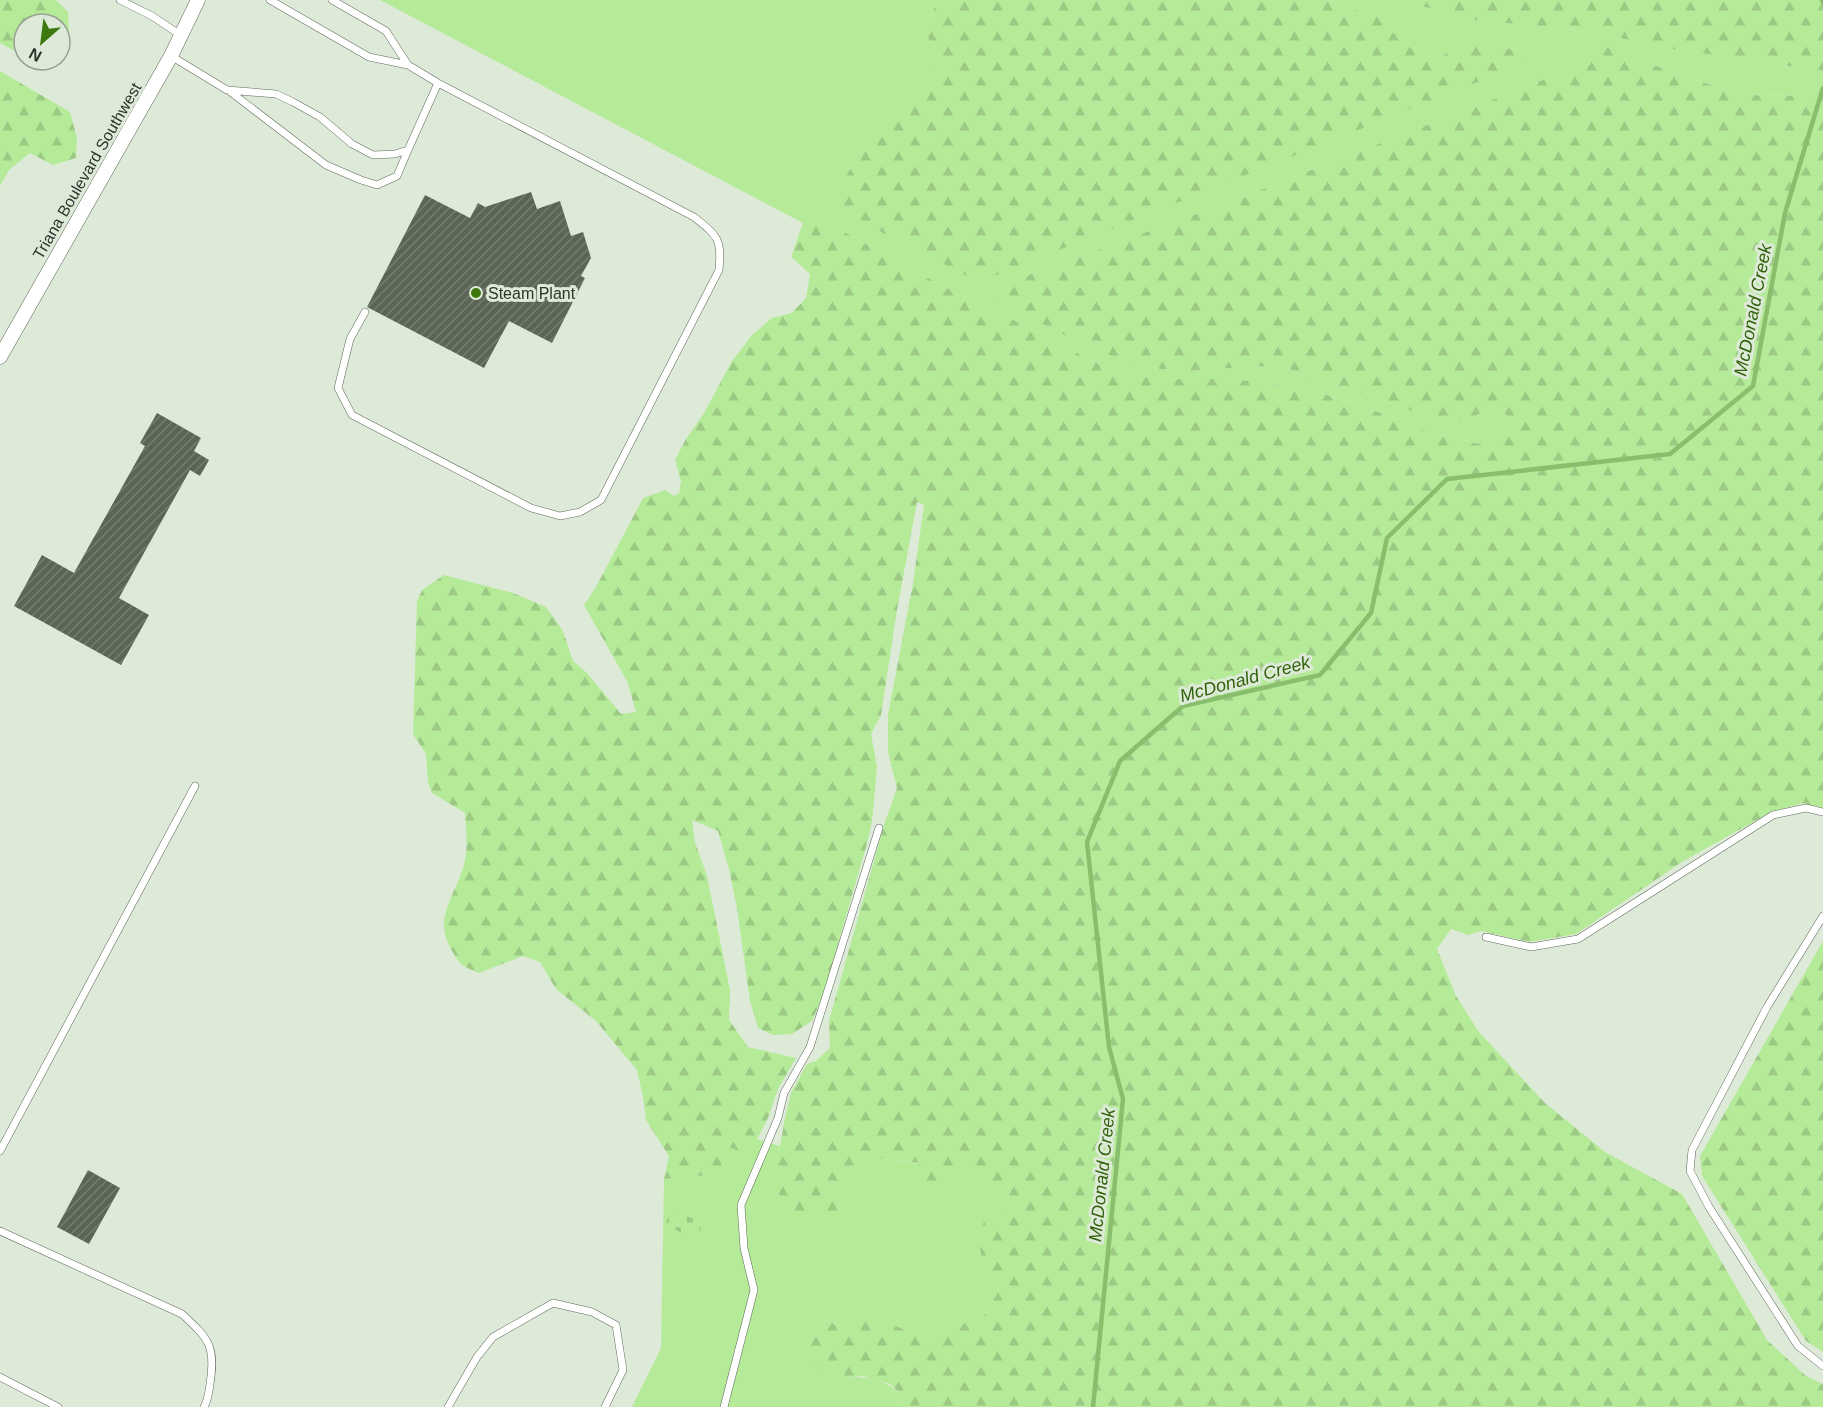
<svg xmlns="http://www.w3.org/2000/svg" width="1823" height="1407" font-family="Arial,sans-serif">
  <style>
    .green { fill: #b5ea99 }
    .forest { fill: url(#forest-firs) }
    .cemetery { fill: url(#cemetery-stones) }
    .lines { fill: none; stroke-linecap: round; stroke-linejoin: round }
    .stream { stroke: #89be6d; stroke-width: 4.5 }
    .building { fill: url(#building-hatch) }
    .lane-casing { stroke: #5f695a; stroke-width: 8 }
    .street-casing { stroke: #5f695a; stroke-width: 15 }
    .lane { stroke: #fff; stroke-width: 7 }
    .street { stroke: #fff; stroke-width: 14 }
    .poi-dot { fill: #3d780e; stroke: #deead8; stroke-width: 2 }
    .labels { text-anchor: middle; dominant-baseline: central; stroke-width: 6; stroke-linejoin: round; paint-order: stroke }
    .street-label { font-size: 16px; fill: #2f342d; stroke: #deead8 }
    .poi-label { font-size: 16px; fill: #2f342d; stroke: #deead8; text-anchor: start }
    .water-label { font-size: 18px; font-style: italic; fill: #32620c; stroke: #deead8 }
  </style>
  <defs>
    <pattern id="forest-firs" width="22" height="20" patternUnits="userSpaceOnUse" patternTransform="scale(1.5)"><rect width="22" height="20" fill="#b5ea99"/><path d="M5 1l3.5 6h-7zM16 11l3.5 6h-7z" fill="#9cc984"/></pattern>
    <pattern id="cemetery-stones" width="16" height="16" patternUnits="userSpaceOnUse" patternTransform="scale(1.5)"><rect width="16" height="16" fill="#b5ea99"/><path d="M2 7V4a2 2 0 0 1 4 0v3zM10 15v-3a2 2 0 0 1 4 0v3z" fill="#9cc984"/></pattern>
    <pattern id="building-hatch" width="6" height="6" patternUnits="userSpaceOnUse" patternTransform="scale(1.5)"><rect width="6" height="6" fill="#5b6556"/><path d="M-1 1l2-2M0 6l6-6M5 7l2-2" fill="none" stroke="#747c70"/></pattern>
  </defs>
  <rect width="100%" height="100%" fill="#deead8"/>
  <path class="green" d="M 380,0 L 939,0 L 924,28 L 939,62 L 927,90 L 902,114 L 882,121 L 856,158 L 830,206 L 1539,57 L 1471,38 L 1437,59 L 1399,39 L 1380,17 L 1325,0 L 1399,0 L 1475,20 L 1587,31 L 1673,49 L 1823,71 L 1823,96 L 1740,95 L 1661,68 L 1615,48 L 1586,59 L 1561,73 L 1232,201 L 985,291 L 1081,343 L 1127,362 L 1160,369 L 1192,371 L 1253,366 L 1287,368 L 1309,377 L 1387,401 L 1423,415 L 1458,423 L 1488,410 L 1507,415 L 1511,428 L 1478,444 L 1420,429 L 1401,420 L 1312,390 L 1277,385 L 1175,379 L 1122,374 L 1090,360 L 1032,329 L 952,291 L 819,218 L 803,223 Z
    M 757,1139 L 780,1146 L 770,1173 L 808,1218 L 824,1212 L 839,1210 L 837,1196 L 842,1188 L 870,1157 L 957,1168 L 979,1177 L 1008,1195 L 1008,1208 L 985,1218 L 982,1256 L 997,1282 L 999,1291 L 983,1317 L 938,1332 L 916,1334 L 873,1317 L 847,1327 L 822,1320 L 833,1379 C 861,1376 878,1375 901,1394 L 902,1407 L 632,1407 L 661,1348 L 664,1179 L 718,1174 L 726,1145 L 748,1155 Z"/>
  <path class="forest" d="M 0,0 L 56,0 L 68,12 L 69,33 L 60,44 L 60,24 L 24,24 L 24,56 L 0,43 Z
    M 939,0 L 1325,0 L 1380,17 L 1399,39 L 1437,59 L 1471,38 L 1540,57 L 979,282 L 830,206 L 856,158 L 882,121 L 902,114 L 927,90 L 939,62 L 924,28 Z
    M 1399,0 L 1823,0 L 1823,71 L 1673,49 L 1587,31 L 1475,20 Z
    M 1596,42 L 1615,48 L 1661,68 L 1740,95 L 1823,96 L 1823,808 L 1803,803 L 1771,812 L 1682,862 L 1576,934 L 1529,942 L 1481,931 L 1468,935 L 1451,929 L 1437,949 L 1456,996 L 1479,1032 L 1545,1103 L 1605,1152 L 1682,1194 L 1767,1340 L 1806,1376 L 1823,1384 L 1823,1407 L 902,1407 L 901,1394 L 890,1384 L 863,1376 L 833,1379 L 810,1364 L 810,1337 L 822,1320 L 846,1327 L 854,1318 L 873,1317 L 916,1334 L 938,1332 L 983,1317 L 999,1291 C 996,1277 986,1269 982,1257 C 978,1244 981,1230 985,1218 L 1007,1208 L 1008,1195 L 979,1177 L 957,1168 L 936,1192 L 912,1179 L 920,1163 L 870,1157 L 842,1188 L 837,1196 L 839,1210 L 834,1218 L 824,1212 L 808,1218 L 796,1216 L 780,1196 L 770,1173 L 780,1146 L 786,1113 L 791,1093 L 807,1064 L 816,1061 L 830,1048 L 829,1021 L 884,825 L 897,788 L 888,752 L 888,715 L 913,583 L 924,505 L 917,502 L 897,610 L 881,715 L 871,734 L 877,767 L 872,821 L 868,840 L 823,996 L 812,1021 L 792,1034 L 773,1035 L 758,1028 L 750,1001 L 737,908 L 729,869 L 718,831 L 692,820 L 695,842 L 707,876 L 730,990 L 729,1020 L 748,1047 L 796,1058 L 778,1089 L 768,1118 L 749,1155 L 726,1146 L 719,1174 L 664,1179 L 669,1156 L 646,1120 L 643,1097 L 637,1070 L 596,1021 L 556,989 L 540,962 L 523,956 L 479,973 C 460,965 460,965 450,947 C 432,917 460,889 465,860 C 468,845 466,828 465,813 L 432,793 L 428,782 L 426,754 L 413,734 L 417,601 L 422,590 L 444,575 L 513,593 L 546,607 L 563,631 L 573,661 L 587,673 L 621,714 L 636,712 L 628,683 L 584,605 L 596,587 L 643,498 L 665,490 L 674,496 L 679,493 L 681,481 L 675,460 L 686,439 L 704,413 L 732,361 L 753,334 L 772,318 L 792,313 L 806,298 L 810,274 L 791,257 L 803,223 L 819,218 L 952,291 L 1032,329 L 1090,360 L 1122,374 L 1175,379 L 1233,379 L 1312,390 L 1401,420 L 1420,429 L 1478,444 L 1511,428 L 1507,415 L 1488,410 L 1459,423 L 1423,415 L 1387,401 L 1309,377 L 1287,368 L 1253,366 L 1192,371 L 1160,369 L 1126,362 L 1081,343 L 990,298 L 985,291 L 1232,201 L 1561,73 L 1586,59 Z
    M 0,71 L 70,112 L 77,138 L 76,158 L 53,165 L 30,153 L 9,170 L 0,186 Z
    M 1823,941 L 1823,1352 L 1806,1341 L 1702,1176 L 1700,1156 Z"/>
  <path class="cemetery" d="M 673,1209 L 703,1224 L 695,1240 L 665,1224 Z"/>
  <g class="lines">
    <path class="stream" d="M 1822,0 L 1823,2
      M 1093,1407 L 1123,1099 L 1109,1047 L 1087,842 L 1120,761 L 1183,706 L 1320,675 L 1371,613 L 1387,538 L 1447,479 L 1670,454 L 1753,386 L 1785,213 L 1823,88"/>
  </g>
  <path class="building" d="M 531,192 L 537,209 L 560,201 L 571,236 L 583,232 L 591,258 L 581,276 L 585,278 L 552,343 L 509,321 L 484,368 L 367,307 L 425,195 L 470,218 L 478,203 L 485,207 Z
    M 157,413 L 201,438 L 194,451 L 209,460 L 200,476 L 190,470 L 119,598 L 149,615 L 121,665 L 14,606 L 42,555 L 74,573 L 145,446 L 140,443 Z
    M 88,1170 L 120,1188 L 89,1244 L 57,1227 Z"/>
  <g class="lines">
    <g class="lane-casing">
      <path id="lane" d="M 120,0 L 152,16 L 182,36
        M 270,0 L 369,57 L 408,65 L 386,31 L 332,0
        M 171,56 L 227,90 L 276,94 L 293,102 L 320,117 L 352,144 L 373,155 L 395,154 L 408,150 L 438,83
        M 228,90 L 326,165 L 361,180 L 377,185 L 397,176 L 408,150
        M 365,312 L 350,339 L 338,388 L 352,415 L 531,508 L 560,516 L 580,512 L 601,500 L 719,270 C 722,239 718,236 694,217 L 438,83 L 408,65
        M 1823,916 L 1767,1007 L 1692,1150 L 1690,1171 L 1709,1207 L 1798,1346 L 1823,1366
        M 1486,937 L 1531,947 L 1578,939 L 1773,815 L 1806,808 L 1823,812
        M 0,1151 L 195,786
        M 0,1231 L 182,1314 C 209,1339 216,1346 210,1384 C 209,1392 208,1400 204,1407
        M 0,1377 L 58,1407
        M 448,1407 L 477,1357 L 493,1337 L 553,1303 L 592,1312 L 616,1325 L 623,1370 L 605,1407
        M 724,1407 L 754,1290 L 744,1248 L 741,1205 L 778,1118 L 784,1093 L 810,1047 L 879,828"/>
    </g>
    <g class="street-casing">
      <path id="street" d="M 0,357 L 171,56 L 198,0"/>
    </g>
    <use href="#lane" class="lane"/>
    <use href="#street" class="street"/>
  </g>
  <circle class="poi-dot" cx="476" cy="293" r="6"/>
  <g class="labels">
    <g class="street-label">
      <text transform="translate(87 171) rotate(-60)">Triana Boulevard Southwest</text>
    </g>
    <g class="poi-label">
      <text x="488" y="293">Steam Plant</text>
    </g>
    <g class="water-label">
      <text transform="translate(1753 310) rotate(-79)">McDonald Creek</text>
      <text transform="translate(1245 679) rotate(-15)">McDonald Creek</text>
      <text transform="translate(1102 1175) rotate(-84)">McDonald Creek</text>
    </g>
  </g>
  <g transform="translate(42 42) rotate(208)"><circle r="28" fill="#deead8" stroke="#98a194" stroke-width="1.5"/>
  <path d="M0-4.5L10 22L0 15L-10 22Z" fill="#3d780e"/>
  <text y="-9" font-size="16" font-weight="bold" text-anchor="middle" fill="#2f342d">N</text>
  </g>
</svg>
